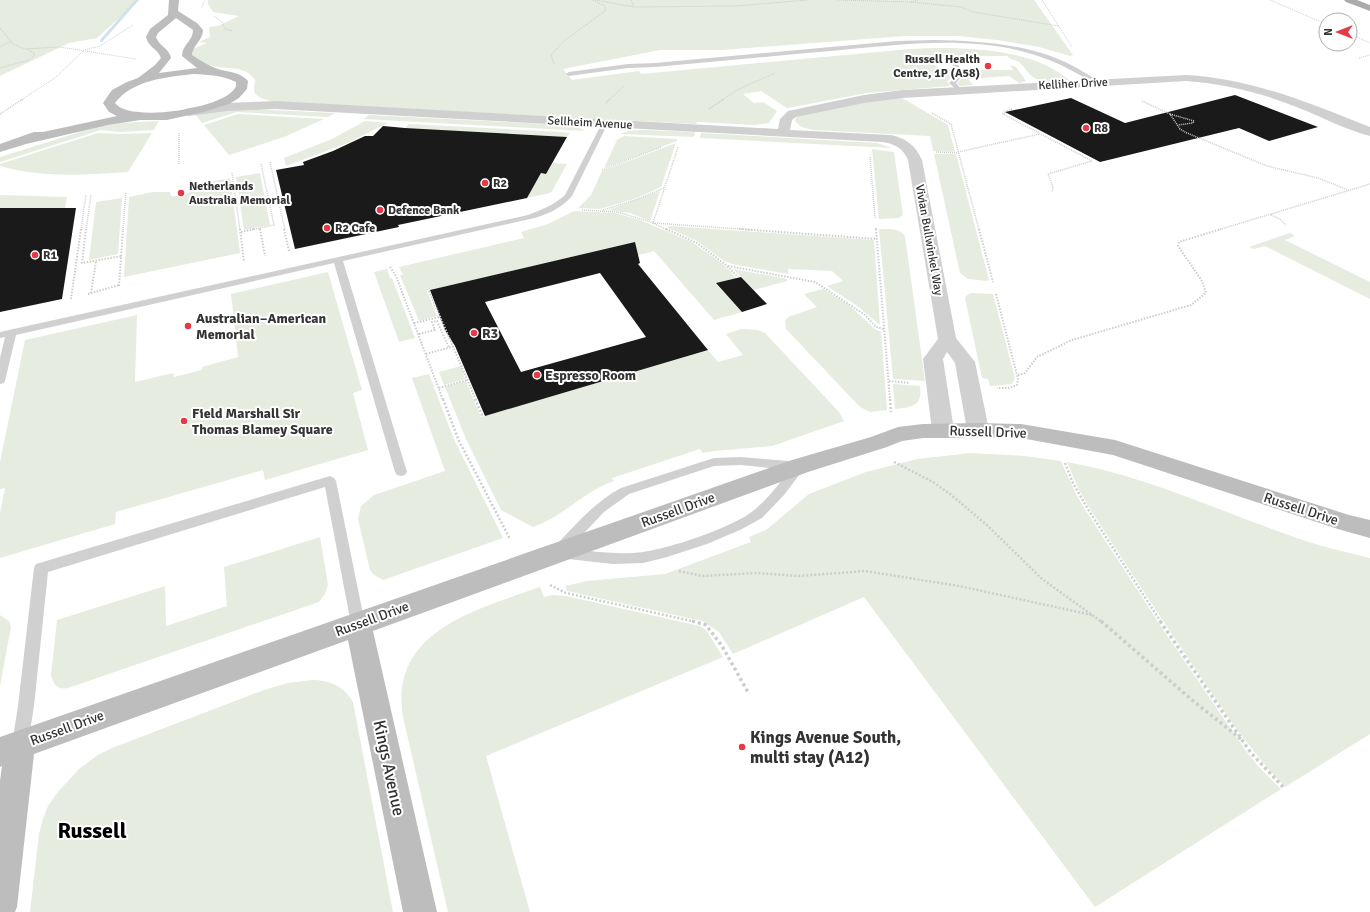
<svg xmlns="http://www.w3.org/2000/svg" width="1370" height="912" font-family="Signika,sans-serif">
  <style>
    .green { fill: #e6ecdf }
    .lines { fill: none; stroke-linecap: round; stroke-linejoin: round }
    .stream { fill: #cfe2ee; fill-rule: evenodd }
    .building { fill: #1a1a1a; fill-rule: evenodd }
    .path-far4 { stroke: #cdcdcd; stroke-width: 1; stroke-dasharray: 1 1; stroke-linecap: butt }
    .path-far3 { stroke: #cdcdcd; stroke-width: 1.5; stroke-dasharray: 1 1; stroke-linecap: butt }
    .path-far2 { stroke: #cdcdcd; stroke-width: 2; stroke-dasharray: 1.5 1.5; stroke-linecap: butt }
    .path-far1 { stroke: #cdcdcd; stroke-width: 2.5; stroke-dasharray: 2 2; stroke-linecap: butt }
    .path { stroke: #cdcdcd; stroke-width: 3.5; stroke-dasharray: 3 3; stroke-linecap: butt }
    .lane { fill: #d0d0d0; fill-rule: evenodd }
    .street { fill: #d0d0d0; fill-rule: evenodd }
    .secondary { fill: #bdbdbd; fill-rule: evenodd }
    .primary { fill: #ababab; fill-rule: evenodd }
    .poi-dot { fill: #e63946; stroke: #fff; stroke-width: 1.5 }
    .labels { text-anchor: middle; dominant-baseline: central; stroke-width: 4; stroke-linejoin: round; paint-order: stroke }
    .far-poi-label { font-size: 12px; font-weight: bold; fill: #333; stroke: #fff; text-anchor: start }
    .far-street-label { font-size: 12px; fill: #333; stroke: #fff }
    .poi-label { font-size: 14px; font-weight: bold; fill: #333; stroke: #fff; text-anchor: start }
    .street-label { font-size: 14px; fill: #333; stroke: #fff }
    .near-poi-label { font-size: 17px; font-weight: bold; fill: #333; stroke: #fff; text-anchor: start }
    .near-street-label { font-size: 17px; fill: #333; stroke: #fff }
    .near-district-label { font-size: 22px; font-weight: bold; fill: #000; stroke: #fff }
  </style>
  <rect width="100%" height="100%" fill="#fff"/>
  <path class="green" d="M 0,0 L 139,0 L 97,38 L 69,43 L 0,76 Z
    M 208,0 L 1034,0 L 1073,55 L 1070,56 L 1039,47 L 997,40 L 958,36 L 905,36 L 722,50 L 660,50 L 563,69 L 572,80 L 639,71 L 641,74 L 910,49 C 957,46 1034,47 1070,81 C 1059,81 1043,84 1033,77 C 1028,74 1025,67 1020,63 C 1016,59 1011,61 1007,56 L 926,56 L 930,64 L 937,66 L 940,70 L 955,70 L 956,75 L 947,81 L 950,86 L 867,93 L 787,108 L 761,91 L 743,94 L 754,103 L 763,102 L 777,111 L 769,123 L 755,125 L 697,122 L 696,124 L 277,102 C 271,101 255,99 254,90 C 254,87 255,83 255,80 C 245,64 223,70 209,65 C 203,64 198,59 192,56 L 193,49 L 207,43 L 199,42 L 210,37 L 209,27 L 218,26 L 239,16 L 213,12 L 208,4 Z
    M 1010,65 L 1016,67 L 1026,81 L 1019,83 L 1009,76 L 968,79 L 973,85 L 960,86 L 957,83 L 965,75 L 964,70 L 1013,70 Z
    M 902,98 L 948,125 L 955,152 L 933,151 L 930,136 L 813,130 L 801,127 L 795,121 L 796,118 L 801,115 L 868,102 Z
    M 246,109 L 335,113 L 328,117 L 237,112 L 202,123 L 196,115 L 210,112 Z
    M 238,114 L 324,119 L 284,137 L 229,155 L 204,125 Z
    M 369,115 L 565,125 L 577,127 L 585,131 L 363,119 Z
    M 159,121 L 154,130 L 120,132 L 101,130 L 0,162 L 0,157 L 96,127 L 121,123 Z
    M 365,121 L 388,123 L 345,144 L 286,166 L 284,158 L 332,139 Z
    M 409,124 L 561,132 L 570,133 L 567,137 L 405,128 Z
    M 639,130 L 646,130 L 695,132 L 694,137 L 620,134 L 628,131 Z
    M 98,133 L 122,134 L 152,133 L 128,172 C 86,175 41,178 0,166 L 0,164 Z
    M 701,133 L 877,143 L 892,148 L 700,138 Z
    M 624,136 L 677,139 L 677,141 L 604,168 L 617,140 Z
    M 676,143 L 661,187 L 637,198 L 600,209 L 578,208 L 591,195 L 602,171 Z
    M 872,149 L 894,152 L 903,215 L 899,218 L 879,219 Z
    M 934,154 L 956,154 L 989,280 L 987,281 L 968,279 L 960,273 Z
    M 553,163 L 567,164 L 552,191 L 550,193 L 527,198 L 541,173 L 546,174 Z
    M 260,173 L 270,225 L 244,230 L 236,177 Z
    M 230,178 L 240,253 L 124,277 L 129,197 L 153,192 L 170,192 L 171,196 C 182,198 190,191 200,189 L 194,185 Z
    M 660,191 L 650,221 L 630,213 L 608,210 Z
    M 0,195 L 67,197 L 65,208 L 0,208 Z
    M 122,198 L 118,254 L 89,260 L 96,202 Z
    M 574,211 L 615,213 L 640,220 L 692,242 L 724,265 L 736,278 L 716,284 L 742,312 L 714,320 L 654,251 L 632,257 L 622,245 L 427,291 L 437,316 L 419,321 L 400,275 L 403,275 L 399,267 L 524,238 L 521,232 L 548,224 Z
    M 669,226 L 874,240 L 880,325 L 856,305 L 827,286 L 843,281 L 832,271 L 788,269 L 788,274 L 732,264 L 724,261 L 697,241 L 668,228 Z
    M 879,229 C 888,229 900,228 905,236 L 925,381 L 893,379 Z
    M 1290,233 L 1295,236 L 1285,240 L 1370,282 L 1370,299 L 1265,246 L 1254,249 L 1249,247 Z
    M 387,269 L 390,278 L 392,278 L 415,338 L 399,342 L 374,272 Z
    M 733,269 L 787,279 L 787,281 L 754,290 Z
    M 328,272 L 362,390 L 353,393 L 368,450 L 265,480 L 263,470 L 116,512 L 115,524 L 0,558 L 0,513 L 5,488 L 0,489 L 0,462 L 25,340 L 137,315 L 135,382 L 173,373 L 174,377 L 202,370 L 202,367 L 238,357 L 231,294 Z
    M 823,289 L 850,306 L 875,329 L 881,332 L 887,410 L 870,412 L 860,407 L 786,329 L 785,321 L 788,317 L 817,307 L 804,294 Z
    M 971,293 L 993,294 L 1015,378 L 1012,384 L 990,386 L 988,379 L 982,378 L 965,298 L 967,295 Z
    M 741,329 L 758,330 L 765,333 L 839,412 L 844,421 L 772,446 L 714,451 L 703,453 L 700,449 L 612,478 L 614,481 C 584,491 563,517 533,527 L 501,510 L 466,439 L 445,387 L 466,381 L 481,417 L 708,350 L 718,362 L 743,355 L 726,334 Z
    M 461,366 L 465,379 L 444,385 L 439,372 Z
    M 429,374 L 453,437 L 503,538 L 383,580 L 374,575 L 370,570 L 358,519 L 361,506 L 374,495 L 445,471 L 412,378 Z
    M 893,384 L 920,386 C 923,406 912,407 895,409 Z
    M 971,453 L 1025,456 L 1061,461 L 1075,492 L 1086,511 L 1166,634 L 1246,751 L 1259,767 L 1281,789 L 1095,907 L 864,597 L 733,654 L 719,632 L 702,621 L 567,591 L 565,586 L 587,581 L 665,574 L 751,542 L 749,537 L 766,530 L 809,494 L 866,472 L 917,459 Z
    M 1067,462 C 1146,476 1219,511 1294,537 C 1319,546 1345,552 1370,558 L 1370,734 L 1285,787 C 1252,753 1226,714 1199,674 C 1161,619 1125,563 1089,507 L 1079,490 Z
    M 320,537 L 328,585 L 325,594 L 319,602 L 68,688 C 57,690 53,684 51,675 L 57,620 L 165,586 L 166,626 L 227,606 L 224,567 Z
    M 540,587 L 544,597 L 552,595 L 566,596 L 700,626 L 706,630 L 723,657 L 486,756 L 530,912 L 448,912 L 403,717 C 389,630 477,610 540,587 Z
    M 0,615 L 9,621 L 11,627 L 0,686 Z
    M 312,680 C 329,680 344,686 353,702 L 393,912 L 30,912 L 39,834 L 43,819 L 48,806 L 57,793 L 79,769 L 98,755 L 112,748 L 264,690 L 288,683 Z"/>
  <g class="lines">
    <path class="stream" d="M 135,0 L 139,0 L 102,42 L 100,42 L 100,40 Z"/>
  </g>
  <path class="building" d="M 1235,95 L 1318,127 L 1269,141 L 1239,128 L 1100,162 L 1005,112 L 1071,98 L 1125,123 Z
    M 383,126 L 405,128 L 567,137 L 546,174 L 541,173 L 527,198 L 398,225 L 399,227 L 295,249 L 276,170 L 304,165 L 303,162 L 333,151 L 365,136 L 373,136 Z
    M 0,208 L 76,208 L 62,299 L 0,312 Z
    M 635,242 L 640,263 L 638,264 L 708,350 L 485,416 L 455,346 L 445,330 L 430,290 ZM 600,273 L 646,337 L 521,372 L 485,302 Z
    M 741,277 L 767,304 L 742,312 L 716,283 Z"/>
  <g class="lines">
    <path class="path-far4" d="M 595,0 L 634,7 L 736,6 L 808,0
      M 631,0 L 634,7
      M 837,0 L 911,2 L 918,0
      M 1042,0 L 1072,47
      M 1270,0 L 1326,24
      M 911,2 L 961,7 L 973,12 L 1059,26
      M 202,7 L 205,0
      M 214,16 L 222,22 L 225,29 L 233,31
      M 0,28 L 13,44 L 25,49 L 60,47 L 136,59
      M 1350,34 L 1370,43
      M 0,47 L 11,41
      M 1359,58 L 1370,55
      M 554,64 L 551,55 L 564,41 L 605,11 L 605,6 L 592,0
      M 0,68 L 29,60 L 34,56 L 34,53 L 27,49
      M 21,100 L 55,78 L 84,50 L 100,46 L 133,25
      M 609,100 L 624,86
      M 722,100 L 737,90 L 775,73"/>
    <path class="path-far3" d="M 1142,101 L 1170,114 L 1180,129 L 1187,133 L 1267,166 L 1318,178 L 1348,190
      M 606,103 L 610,99
      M 709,109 L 724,99
      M 1012,109 L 1005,111 L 1003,114 L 1092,161 L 1048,174 L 1053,187 L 1052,192
      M 932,113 L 951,124 L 979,230
      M 0,114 L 23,99
      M 1170,114 L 1194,121 L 1193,123 L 1178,125
      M 179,133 L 179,165
      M 678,147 L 653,223 L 753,230
      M 936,152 L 958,153
      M 958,152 L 1040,134
      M 870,157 L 875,218
      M 270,162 L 285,230
      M 602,170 L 661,147
      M 232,173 L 240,230
      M 582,210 L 617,212 L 648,221 L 668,230
      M 603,210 L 638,199 L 664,188
      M 1271,215 L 1280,219 L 1286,225
      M 260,228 L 260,230
      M 876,228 L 876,230
      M 81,230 L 86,195
      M 86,230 L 91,195
      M 123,230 L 126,192
      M 250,230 L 274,225 L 261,164
      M 1218,230 L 1370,184"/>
    <path class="path-far2" d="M 86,229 L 82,263 L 122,256
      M 240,229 L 244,262
      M 260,229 L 265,256
      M 284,229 L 289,251
      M 666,229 L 697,243 L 726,265 L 738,277
      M 739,229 L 877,239
      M 876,229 L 890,400
      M 979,229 L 993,282
      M 241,232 L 254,229
      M 728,266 L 815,282 L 865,315 L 876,327 L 884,329
      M 390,267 L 396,276 L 443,400
      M 119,286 L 123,229
      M 429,291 L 476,400
      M 91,293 L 96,261
      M 88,294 L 119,285
      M 996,294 L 1018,379 L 1017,385 L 1009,388 L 997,388
      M 71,299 L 81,229
      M 414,323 L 440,317
      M 419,334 L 435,330 L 432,322 L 437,321 L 449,348
      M 426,354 L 455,346
      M 1018,375 L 1025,373 L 1037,357 L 1072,340 L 1191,305 L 1206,293 L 1202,281 L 1178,246 L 1179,242 L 1221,229
      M 889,381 L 910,383
      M 439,388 L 467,380"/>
    <path class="path-far1" d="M 443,399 L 459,441 L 510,539
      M 475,399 L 483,417
      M 890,399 L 891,412
      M 894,462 L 933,482 L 950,494 L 988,526 L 1042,579 L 1102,622
      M 1065,463 L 1073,483 L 1089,511 L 1161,622
      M 679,571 L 702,576 L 757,573 L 799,576 L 865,571 L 959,586 L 1092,615
      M 550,585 L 566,593 L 696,622"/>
    <path class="path" d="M 692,621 L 706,625 L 722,646 L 749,694
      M 1101,621 L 1192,700 L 1241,739
      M 1160,621 L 1251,753 L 1284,788"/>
    <path class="lane" d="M 933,40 C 984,41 1037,44 1082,71 C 1088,75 1095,78 1100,83 L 1095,84 C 1076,72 1057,62 1035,55 C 972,34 896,45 830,51 C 772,56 713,62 655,67 L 628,68 L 569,76 L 566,74 L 569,72 L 628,64 L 655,63 L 897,41 Z
      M 954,61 L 956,62 L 964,74 L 956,83 L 963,91 L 960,93 L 949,83 L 958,74 L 951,63 Z
      M 605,121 L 608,123 L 572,196 C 562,208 545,216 530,219 L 343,261 L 407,472 L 405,475 L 401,476 L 397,475 L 395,472 L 334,263 L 16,335 L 5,381 L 4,383 L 0,384 L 0,358 L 5,337 L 0,338 L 0,332 L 528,215 C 541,210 554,205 565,195 L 602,123 Z
      M 741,457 L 800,462 L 804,463 L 806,466 L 784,495 L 762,518 L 740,530 L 707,544 L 667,557 L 643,563 L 613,564 L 559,558 L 557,554 L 558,552 L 555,548 L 557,544 C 577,523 595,502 621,488 L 714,458 ZM 741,465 L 790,470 C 779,484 768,499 753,511 C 732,528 661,552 633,553 C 612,554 590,551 569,549 L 604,512 L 629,494 L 714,466 Z
      M 330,476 L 334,478 L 336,481 L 365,624 L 363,628 L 358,630 L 353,628 L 351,624 L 325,487 L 48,572 L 34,706 L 28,744 L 26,750 L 20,752 L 14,750 L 12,744 L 18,706 L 34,568 L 36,564 Z"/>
    <path class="street" d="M 1186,75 C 1253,79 1309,103 1370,127 L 1370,136 C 1346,130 1322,117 1299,108 C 1262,93 1226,84 1186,81 L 903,98 L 864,103 L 796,117 L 792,120 L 790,130 L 891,135 C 907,139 915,145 922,160 L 956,338 L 975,362 L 989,430 L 986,435 L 978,437 L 970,435 L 967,430 L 955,363 L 947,352 L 943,359 L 954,430 L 951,435 L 943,437 L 935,435 L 932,430 L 923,359 L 938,339 L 908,160 C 903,148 895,144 882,142 L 275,109 L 227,111 L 189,116 L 185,115 L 183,112 L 185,109 L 189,108 L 227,103 L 275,101 L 778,129 L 780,119 L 788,111 L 864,95 L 903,90 Z"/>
    <path class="secondary" d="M 169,0 L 179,0 L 178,11 L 197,23 L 203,30 C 203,40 193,45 192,55 C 201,61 211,67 221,70 C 231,72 241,73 248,81 L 247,89 L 239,98 L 229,104 L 203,112 L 167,120 L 140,120 L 108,125 L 26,144 L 0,152 L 0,144 L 34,132 L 43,132 L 117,116 L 109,112 L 103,103 L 112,90 L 127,82 L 138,78 L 155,65 L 161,58 C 158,49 148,47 146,37 L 150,29 L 168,15 ZM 176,18 L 193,30 C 193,41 182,45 182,56 L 197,68 L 159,73 L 171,58 C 169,48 159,46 156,37 L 158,33 ZM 194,74 C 209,75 222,75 236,82 C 236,84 236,87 235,88 C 223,109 129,123 115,103 C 132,80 167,77 194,74 Z
      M 978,423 L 1021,424 L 1115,440 L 1349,515 L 1370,520 L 1370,538 L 1341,530 L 1113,455 L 1021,438 L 923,438 L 902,441 L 887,447 L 808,472 L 373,631 L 437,912 L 403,912 L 348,640 L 34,754 L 17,907 L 15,912 L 0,912 L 0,781 L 2,766 L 0,767 L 0,737 L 792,460 L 871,437 L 898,427 L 923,424 Z"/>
    <path class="primary" d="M 1344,0 L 1357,0 L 1370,5 L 1370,11 L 1346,2 Z"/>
  </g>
  <g class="poi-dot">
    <circle cx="988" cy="66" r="4"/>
    <circle cx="1086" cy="128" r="4"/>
    <circle cx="485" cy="183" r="4"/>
    <circle cx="181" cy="193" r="4"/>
    <circle cx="380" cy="210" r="4"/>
    <circle cx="327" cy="228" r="4"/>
    <circle cx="35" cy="255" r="4"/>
    <circle cx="188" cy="326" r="4"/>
    <circle cx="474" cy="333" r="4"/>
    <circle cx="537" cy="375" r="4"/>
    <circle cx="184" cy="421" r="4"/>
    <circle cx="742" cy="747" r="4"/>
  </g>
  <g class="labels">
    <g class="far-poi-label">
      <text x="980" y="59" text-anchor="end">Russell Health<tspan x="980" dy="14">Centre, 1P (A58)</tspan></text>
      <text x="1094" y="128">R8</text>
      <text x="493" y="183">R2</text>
      <text x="189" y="186">Netherlands<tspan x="189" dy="14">Australia Memorial</tspan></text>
      <text x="388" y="210">Defence Bank</text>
      <text x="335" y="228">R2 Cafe</text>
      <text x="43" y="255">R1</text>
    </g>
    <g class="far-street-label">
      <text transform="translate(1073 84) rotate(-3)">Kelliher Drive</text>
      <text transform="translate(590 123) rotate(3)">Sellheim Avenue</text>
      <text transform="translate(929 240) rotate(80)">Vivian Bullwinkel Way</text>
    </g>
    <g class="poi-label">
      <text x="196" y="318">Australian–American<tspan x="196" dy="16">Memorial</tspan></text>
      <text x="482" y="333">R3</text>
      <text x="545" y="375">Espresso Room</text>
      <text x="192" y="413">Field Marshall Sir<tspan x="192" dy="16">Thomas Blamey Square</tspan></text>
    </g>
    <g class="street-label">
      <text transform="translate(988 432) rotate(2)">Russell Drive</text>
      <text transform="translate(1301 509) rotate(18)">Russell Drive</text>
      <text transform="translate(678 510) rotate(-20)">Russell Drive</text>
      <text transform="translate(372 619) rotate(-20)">Russell Drive</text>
      <text transform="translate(67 728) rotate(-20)">Russell Drive</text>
    </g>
    <g class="near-poi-label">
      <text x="750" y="737">Kings Avenue South,<tspan x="750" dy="20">multi stay (A12)</tspan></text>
    </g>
    <g class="near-street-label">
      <text transform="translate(389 768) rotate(78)">Kings Avenue</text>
    </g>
    <g class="near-district-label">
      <text x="92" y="830">Russell</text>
    </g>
  </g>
  <g transform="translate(1338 32) rotate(270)"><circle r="19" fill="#ffffff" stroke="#adadad"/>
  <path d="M0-3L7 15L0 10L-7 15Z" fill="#e63946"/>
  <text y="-6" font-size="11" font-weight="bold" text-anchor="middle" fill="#333333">N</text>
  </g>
</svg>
